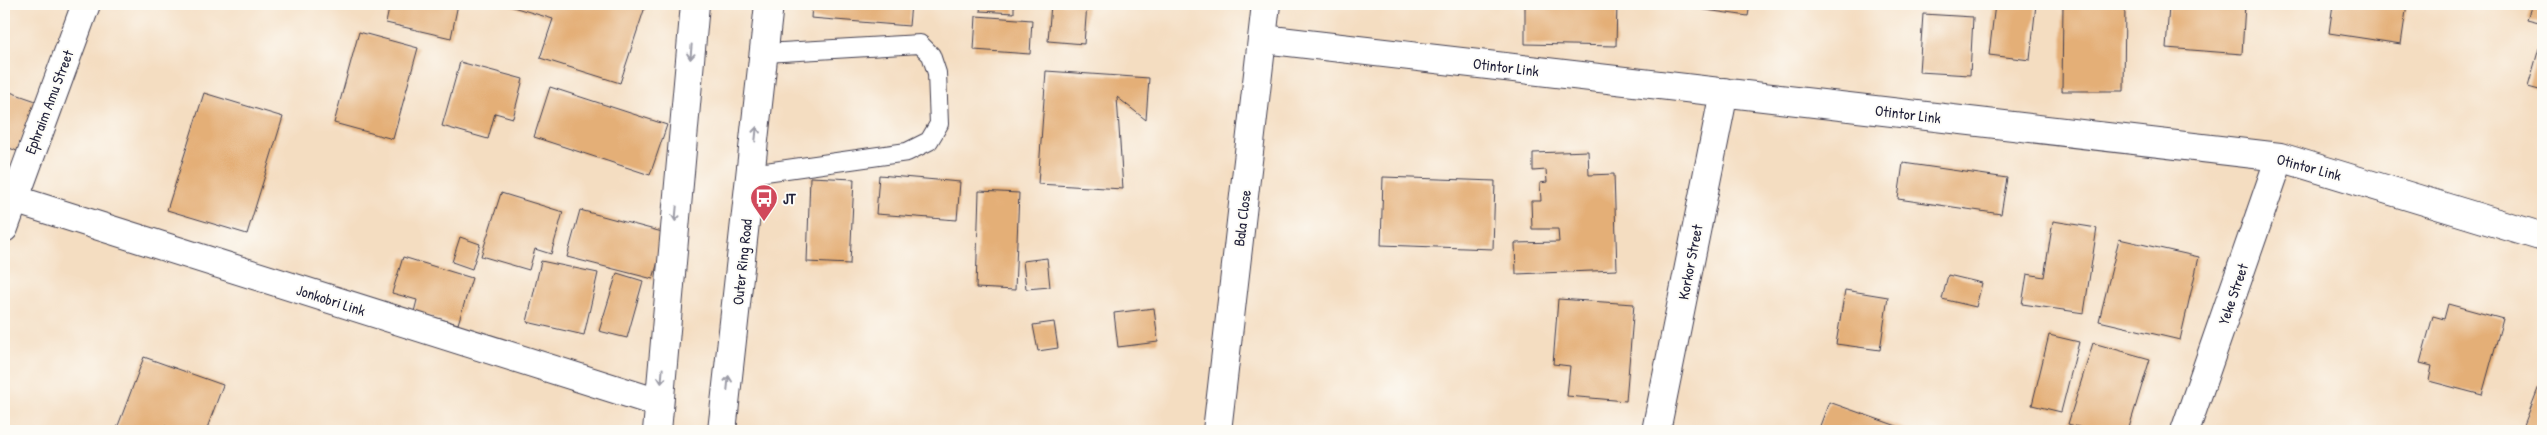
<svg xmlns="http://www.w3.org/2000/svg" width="2547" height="435" font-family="'Patrick Hand',sans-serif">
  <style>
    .building { fill: #e4af77 }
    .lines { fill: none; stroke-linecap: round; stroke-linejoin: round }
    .lane-casing { stroke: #423e4f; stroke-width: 20 }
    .street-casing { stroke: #423e4f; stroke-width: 30 }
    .secondary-casing { stroke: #423e4f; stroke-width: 30 }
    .lane { stroke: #fff; stroke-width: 18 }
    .street { stroke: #fff; stroke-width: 28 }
    .secondary { stroke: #fff; stroke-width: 28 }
    .oneway { stroke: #9c9ca7 }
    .labels { text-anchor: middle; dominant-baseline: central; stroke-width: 4; stroke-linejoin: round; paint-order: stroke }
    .street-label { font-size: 15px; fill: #22223b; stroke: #fdfcf7 }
    .poi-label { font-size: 15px; font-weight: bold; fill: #22223b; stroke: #fdfcf7; text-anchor: start }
  </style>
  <rect width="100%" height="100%" fill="#fdfcf7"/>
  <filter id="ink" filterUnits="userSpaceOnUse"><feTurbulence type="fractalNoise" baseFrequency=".02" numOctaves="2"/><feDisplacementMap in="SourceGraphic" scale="10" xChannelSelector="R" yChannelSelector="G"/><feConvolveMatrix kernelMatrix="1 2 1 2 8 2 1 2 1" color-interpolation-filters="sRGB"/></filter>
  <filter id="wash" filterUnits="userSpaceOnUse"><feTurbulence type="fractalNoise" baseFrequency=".0096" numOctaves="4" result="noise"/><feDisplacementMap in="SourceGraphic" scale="20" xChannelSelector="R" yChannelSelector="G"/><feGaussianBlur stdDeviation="1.12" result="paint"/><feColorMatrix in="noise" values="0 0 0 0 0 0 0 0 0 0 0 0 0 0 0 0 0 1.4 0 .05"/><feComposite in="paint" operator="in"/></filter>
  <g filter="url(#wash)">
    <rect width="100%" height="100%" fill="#f4ddc1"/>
    <g id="blocks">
      <path class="building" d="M 390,4 L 458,4 L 451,38 L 386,23 Z
        M 503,4 L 646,4 L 620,83 L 540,58 L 553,19 Z
        M 812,4 L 911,4 L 909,26 L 811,18 Z
        M 981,4 L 1014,4 L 1014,13 L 980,11 Z
        M 1051,4 L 1087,4 L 1084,44 L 1048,41 Z
        M 1525,4 L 1617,4 L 1616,46 L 1525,44 Z
        M 1678,4 L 1750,4 L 1748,16 L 1678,6 Z
        M 1995,4 L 2036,4 L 2030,60 L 1989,55 Z
        M 2063,4 L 2125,4 L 2124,91 L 2062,91 Z
        M 2151,4 L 2245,4 L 2242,54 L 2166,48 L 2169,6 Z
        M 2333,4 L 2407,4 L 2401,44 L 2329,33 Z
        M 2532,4 L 2543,4 L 2543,23 L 2527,19 Z
        M 1923,14 L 1973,17 L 1970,75 L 1919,72 Z
        M 976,16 L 1032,20 L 1030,54 L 974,50 Z
        M 359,32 L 418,48 L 393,139 L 334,123 Z
        M 2539,48 L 2543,49 L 2543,91 L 2528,87 Z
        M 460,62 L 523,79 L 513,118 L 495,113 L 488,139 L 442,126 Z
        M 1046,71 L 1149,78 L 1146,120 L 1117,97 L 1123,189 L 1038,184 Z
        M 550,87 L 667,125 L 650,175 L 534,137 Z
        M 4,90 L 36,101 L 17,151 L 4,146 Z
        M 204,93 L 283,117 L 247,234 L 167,210 Z
        M 1588,151 L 1589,175 L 1614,174 L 1617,270 L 1516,274 L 1515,243 L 1559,242 L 1558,229 L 1532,229 L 1531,201 L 1541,201 L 1540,183 L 1547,182 L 1546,170 L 1533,171 L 1533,153 Z
        M 1903,163 L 2007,178 L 2001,214 L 1898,199 Z
        M 879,175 L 960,182 L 957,220 L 876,214 Z
        M 810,177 L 854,179 L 850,264 L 807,262 Z
        M 1383,177 L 1495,181 L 1493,249 L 1381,245 Z
        M 979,191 L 1019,193 L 1015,290 L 976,288 Z
        M 501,193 L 563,212 L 551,254 L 535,249 L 529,270 L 481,256 Z
        M 580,210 L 666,233 L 653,279 L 567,257 Z
        M 2053,221 L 2097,228 L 2084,313 L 2022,304 L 2027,274 L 2044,277 Z
        M 460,237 L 480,244 L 472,269 L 452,262 Z
        M 2119,239 L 2199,257 L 2180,340 L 2099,321 Z
        M 403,257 L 472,278 L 458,324 L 414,312 L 417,300 L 392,293 Z
        M 1047,258 L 1050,287 L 1026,289 L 1023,261 Z
        M 541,261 L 598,273 L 584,335 L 527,322 Z
        M 617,273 L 643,281 L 627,338 L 599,331 Z
        M 1948,275 L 1982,283 L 1976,307 L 1942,299 Z
        M 1845,290 L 1888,297 L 1880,350 L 1836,344 Z
        M 1558,299 L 1634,304 L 1626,401 L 1567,396 L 1570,366 L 1553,364 Z
        M 2448,304 L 2503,319 L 2482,395 L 2429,381 L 2432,366 L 2420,363 L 2433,316 L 2444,319 Z
        M 1154,308 L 1158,342 L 1118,347 L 1114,313 Z
        M 1054,322 L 1058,348 L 1038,351 L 1033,325 Z
        M 2049,335 L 2079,342 L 2061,412 L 2032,405 Z
        M 2093,343 L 2150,359 L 2128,431 L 2093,431 L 2068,424 Z
        M 144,357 L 223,385 L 206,431 L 178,431 L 165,426 L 163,431 L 116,431 Z
        M 2543,376 L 2543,431 L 2540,431 L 2524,425 Z
        M 1829,402 L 1911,431 L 1818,431 Z"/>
    </g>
  </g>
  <g filter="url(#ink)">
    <use href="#blocks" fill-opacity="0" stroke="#423e4f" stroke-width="1"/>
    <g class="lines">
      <g class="lane-casing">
        <path id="lane" d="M 752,174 L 907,152 L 929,141 L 939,124 L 937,73 L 931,55 L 920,44 L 765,53"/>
      </g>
      <g class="street-casing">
        <path id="street" d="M 1263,39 L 2280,157 L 2543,237
          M 4,196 L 659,403
          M 4,228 L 86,4
          M 1217,431 L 1266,4
          M 1656,431 L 1724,92
          M 2185,431 L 2280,157"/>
      </g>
      <g class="secondary-casing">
        <path id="secondary" d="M 657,431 L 695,4
          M 722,431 L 769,4"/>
      </g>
      <use href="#lane" class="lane"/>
      <use href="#street" class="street"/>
      <use href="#secondary" class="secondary"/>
    </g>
    <defs><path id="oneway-shaft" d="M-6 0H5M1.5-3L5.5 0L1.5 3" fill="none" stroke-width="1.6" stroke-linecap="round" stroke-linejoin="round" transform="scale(1.25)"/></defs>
    <g class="oneway">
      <use href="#oneway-shaft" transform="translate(691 52) rotate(95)"/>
      <use href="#oneway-shaft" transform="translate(756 134) rotate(-84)"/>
      <use href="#oneway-shaft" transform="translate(676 214) rotate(95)"/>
      <use href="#oneway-shaft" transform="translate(662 376) rotate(95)"/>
      <use href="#oneway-shaft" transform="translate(728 383) rotate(-84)"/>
    </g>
  </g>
  <defs>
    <g id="bus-pin" transform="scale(1.4375)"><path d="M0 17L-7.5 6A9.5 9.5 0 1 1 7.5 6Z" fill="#d1495b" stroke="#fdfcf7"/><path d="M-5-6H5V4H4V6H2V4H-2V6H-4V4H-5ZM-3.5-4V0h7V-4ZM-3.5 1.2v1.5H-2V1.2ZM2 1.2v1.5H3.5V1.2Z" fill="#fff"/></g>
  </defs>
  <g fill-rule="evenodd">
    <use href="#bus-pin" x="764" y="198"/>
  </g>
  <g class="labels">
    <g class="street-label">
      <text transform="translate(1506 67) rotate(7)">Otintor Link</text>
      <text transform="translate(49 102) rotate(-69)">Ephraim Amu Street</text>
      <text transform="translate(1908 114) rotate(7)">Otintor Link</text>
      <text transform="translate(2309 167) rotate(15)">Otintor Link</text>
      <text transform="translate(1242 218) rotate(-83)">Bala Close</text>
      <text transform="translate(742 262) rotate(-84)">Outer Ring Road</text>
      <text transform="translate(1690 262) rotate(-79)">Korkor Street</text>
      <text transform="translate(2233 294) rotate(-71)">Yeke Street</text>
      <text transform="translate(331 300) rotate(18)">Jonkobri Link</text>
    </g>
    <g class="poi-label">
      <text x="783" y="198">JT</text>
    </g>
  </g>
  <rect width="2547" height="435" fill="none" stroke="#fdfcf7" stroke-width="20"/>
</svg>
